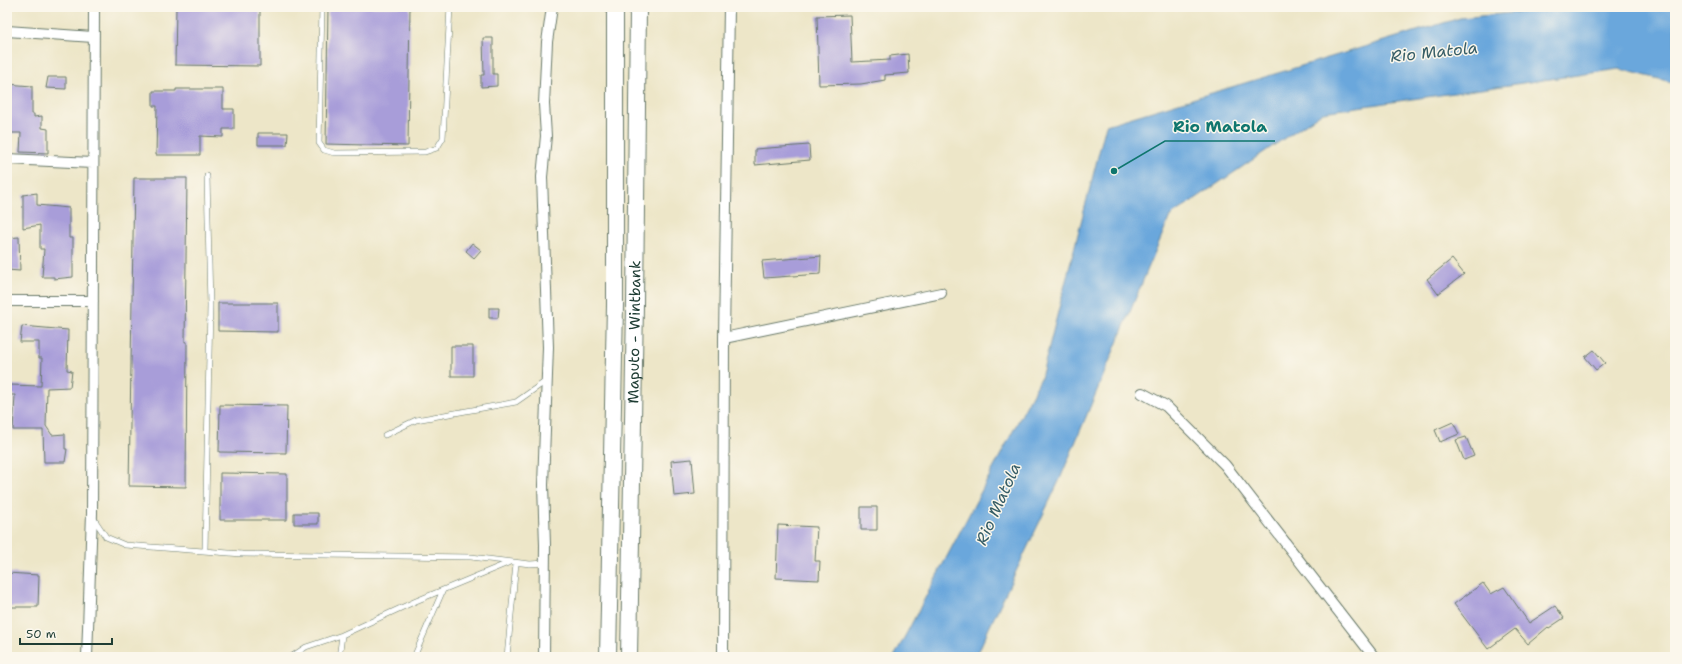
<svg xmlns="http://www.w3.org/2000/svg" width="1682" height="664" font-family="'Shantell Sans',sans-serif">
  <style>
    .water { fill: #6aa7dc; stroke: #447288 }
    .building { fill: #a89dd9 }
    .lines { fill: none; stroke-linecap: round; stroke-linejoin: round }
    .service-casing { stroke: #677868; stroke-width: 6 }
    .minor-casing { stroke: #677868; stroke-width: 12 }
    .trunk-casing { stroke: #677868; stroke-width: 18 }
    .service { stroke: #fff; stroke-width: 5 }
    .minor { stroke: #fff; stroke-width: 10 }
    .trunk { stroke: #fff; stroke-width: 16 }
    .labels { text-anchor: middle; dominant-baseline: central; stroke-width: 3; stroke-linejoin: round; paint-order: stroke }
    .street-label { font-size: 15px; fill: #1f3d34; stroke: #fbf7ec }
    .water-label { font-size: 16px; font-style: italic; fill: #365d66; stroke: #fbf7ec }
    .leader { fill: none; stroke: #0f766e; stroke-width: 1.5 }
    .callout-dot { fill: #0f766e; stroke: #fbf7ec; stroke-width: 1.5 }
    .callout-label { font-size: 16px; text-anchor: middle; font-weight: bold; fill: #0f766e; stroke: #fbf7ec; stroke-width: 3; stroke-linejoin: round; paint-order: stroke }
  </style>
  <rect width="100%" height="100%" fill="#fbf7ec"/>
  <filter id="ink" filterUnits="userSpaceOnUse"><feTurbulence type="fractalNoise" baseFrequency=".025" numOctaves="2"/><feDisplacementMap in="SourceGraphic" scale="8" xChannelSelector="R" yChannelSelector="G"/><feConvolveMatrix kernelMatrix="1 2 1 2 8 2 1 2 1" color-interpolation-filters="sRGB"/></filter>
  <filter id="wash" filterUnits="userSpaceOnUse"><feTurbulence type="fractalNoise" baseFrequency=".012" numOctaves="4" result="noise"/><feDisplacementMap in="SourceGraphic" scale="16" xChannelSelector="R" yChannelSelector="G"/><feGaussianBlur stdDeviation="0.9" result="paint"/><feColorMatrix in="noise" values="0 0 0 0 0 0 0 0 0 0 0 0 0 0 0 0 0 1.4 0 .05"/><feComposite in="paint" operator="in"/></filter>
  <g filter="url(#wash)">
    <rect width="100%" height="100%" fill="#ede6c8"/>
    <path class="water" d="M 1572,7 L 1675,7 L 1675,83 L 1619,69 L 1323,112 L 1170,216 L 1060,479 L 989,628 L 976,657 L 894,657 L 1041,378 L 1106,125 L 1460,18 Z"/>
    <g id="blocks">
      <path class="building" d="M 176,7 L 260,7 L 260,66 L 175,65 Z
        M 328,7 L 410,7 L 408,146 L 326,144 Z
        M 850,15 L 852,62 L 890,60 L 890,56 L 908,54 L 909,73 L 885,75 L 885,80 L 861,84 L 819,85 L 817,16 Z
        M 483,38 L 493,38 L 493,74 L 497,74 L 497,86 L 481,87 L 481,75 L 484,75 Z
        M 48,77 L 66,77 L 66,89 L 46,88 Z
        M 7,84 L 32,86 L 32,114 L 34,114 L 34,117 L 42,116 L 42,128 L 48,129 L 48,153 L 20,152 L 21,133 L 7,133 Z
        M 176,89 L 223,89 L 223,109 L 234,109 L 234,129 L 223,129 L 223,137 L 200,136 L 200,155 L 156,155 L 157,106 L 153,106 L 153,91 L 176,91 Z
        M 258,133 L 288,133 L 287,145 L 258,145 Z
        M 809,145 L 810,160 L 755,165 L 755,149 Z
        M 134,178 L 187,178 L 185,342 L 187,342 L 186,487 L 129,486 Z
        M 37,193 L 37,205 L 69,208 L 69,238 L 73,238 L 73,277 L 54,279 L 54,277 L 42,277 L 44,249 L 40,249 L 40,225 L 23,228 L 23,195 Z
        M 19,237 L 20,271 L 7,270 L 7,238 Z
        M 472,243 L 481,250 L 474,258 L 466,251 Z
        M 821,256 L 820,274 L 764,278 L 762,261 Z
        M 1452,259 L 1464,274 L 1438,294 L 1427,279 Z
        M 218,303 L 278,303 L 278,332 L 218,331 Z
        M 489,308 L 499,308 L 498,318 L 489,318 Z
        M 22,326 L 68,330 L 67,370 L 72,371 L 70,387 L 47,388 L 46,426 L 52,435 L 65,434 L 65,449 L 67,449 L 65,462 L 44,462 L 43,430 L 13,430 L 15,395 L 8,395 L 9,385 L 41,386 L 42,358 L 39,358 L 39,342 L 20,342 Z
        M 451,346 L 473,346 L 473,376 L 451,376 Z
        M 1594,350 L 1605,363 L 1596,370 L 1585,357 Z
        M 220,405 L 287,406 L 286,453 L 219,452 Z
        M 1453,422 L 1459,434 L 1440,442 L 1435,430 Z
        M 1466,437 L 1474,456 L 1464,460 L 1456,440 Z
        M 692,459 L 695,494 L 674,496 L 671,461 Z
        M 220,473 L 287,474 L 287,520 L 220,520 Z
        M 861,507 L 877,507 L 877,530 L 861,530 Z
        M 294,513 L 318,513 L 318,524 L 294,524 Z
        M 778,525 L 817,527 L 815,561 L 820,561 L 819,580 L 776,578 Z
        M 7,573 L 39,575 L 38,607 L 7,607 Z
        M 1483,583 L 1491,594 L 1504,587 L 1529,623 L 1555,606 L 1564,618 L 1549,628 L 1548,627 L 1528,644 L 1515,629 L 1488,649 L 1454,604 Z"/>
    </g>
  </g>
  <g filter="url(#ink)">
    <use href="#blocks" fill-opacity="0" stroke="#677868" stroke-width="1"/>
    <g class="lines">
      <g class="service-casing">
        <path id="service" d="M 322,7 L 319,143 L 324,150 L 334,153 L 425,152 L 437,148 L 443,138 L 450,7
          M 385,435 L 416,420 L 516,402 L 546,381
          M 94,519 L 106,537 L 125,545 L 242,554 L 471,557 L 530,564 L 545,563
          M 205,550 L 210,306 L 207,176
          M 291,657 L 306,647 L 342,635 L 416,601 L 508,563
          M 341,657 L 340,651 L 342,635
          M 414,657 L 443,590
          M 507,657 L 516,563"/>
      </g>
      <g class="minor-casing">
        <path id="minor" d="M 7,31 L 93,37
          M 7,159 L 93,163
          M 7,301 L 93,301
          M 724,338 L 941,293
          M 1142,393 L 1166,406 L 1225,465 L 1374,657
          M 87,657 L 92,513 L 94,7
          M 544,657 L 545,545 L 543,485 L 548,347 L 542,177 L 546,136 L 544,104 L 547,42 L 552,7
          M 723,657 L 724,338 L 729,7"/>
      </g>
      <g class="trunk-casing">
        <g id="trunk">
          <path d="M 608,657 L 615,305 L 615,7"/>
          <path id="s1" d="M 629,657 L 635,304 L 638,7"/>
        </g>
      </g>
      <use href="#service" class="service"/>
      <use href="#minor" class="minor"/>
      <use href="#trunk" class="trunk"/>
    </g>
  </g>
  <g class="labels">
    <g class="street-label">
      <text stroke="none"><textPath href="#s1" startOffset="325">Maputo - Wintbank</textPath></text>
    </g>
    <g class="water-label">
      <text transform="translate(1434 52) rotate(-6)">Rio Matola</text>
      <text transform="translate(998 504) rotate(-66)">Rio Matola</text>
    </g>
  </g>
  <path class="leader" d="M1114 171L1165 141H1275"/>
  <circle class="callout-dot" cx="1114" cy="171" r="4"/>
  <g class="callout-label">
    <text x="1220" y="132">Rio Matola</text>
  </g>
  <rect width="1682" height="664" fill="none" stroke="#fbf7ec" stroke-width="24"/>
  <path d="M20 638v6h92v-6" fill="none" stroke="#1f3d34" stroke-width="2"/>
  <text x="26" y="638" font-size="12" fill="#1f3d34" stroke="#fbf7ec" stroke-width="3" paint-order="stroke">50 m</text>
</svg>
